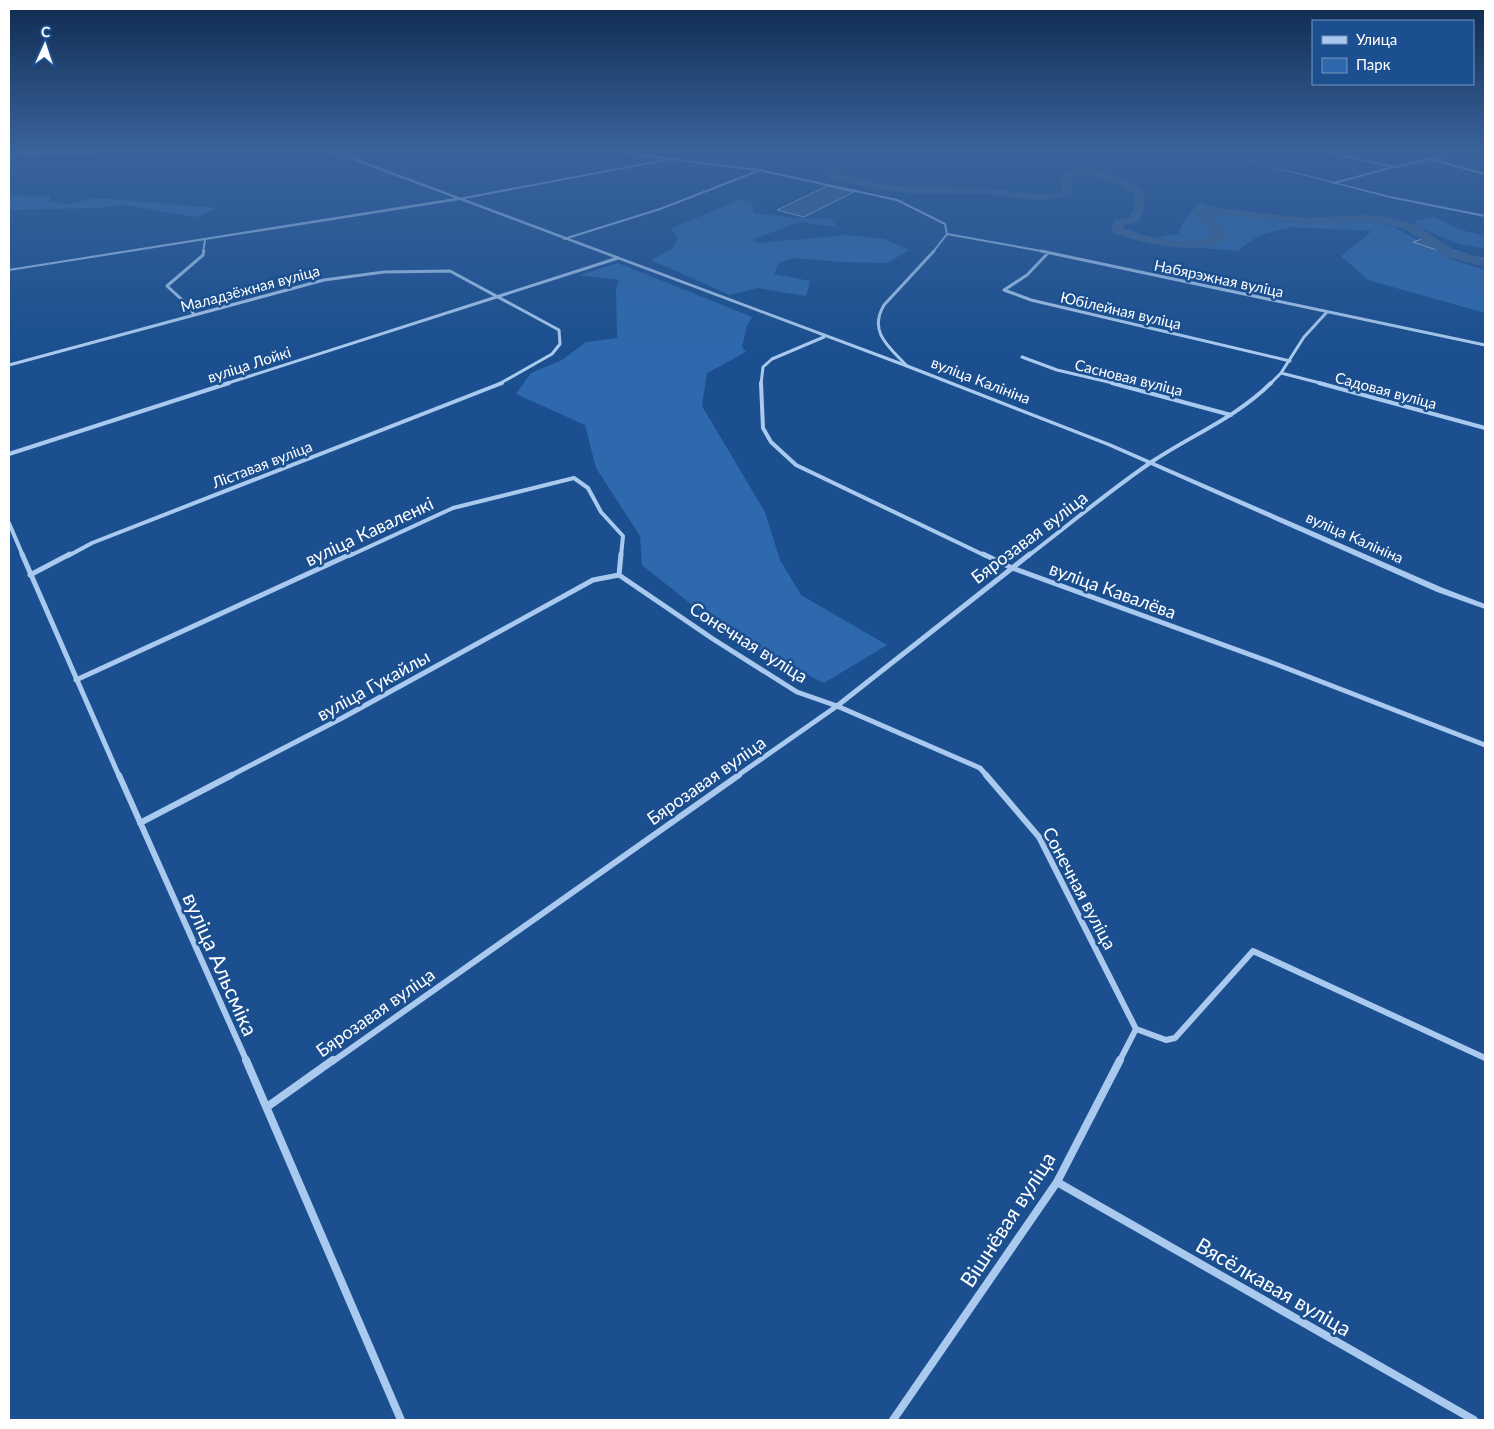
<svg xmlns="http://www.w3.org/2000/svg" width="1494" height="1429" font-family="Lato,sans-serif">
  <style>
    .green { fill: #2e69ad }
    .water { fill: #3c6290; stroke: #9cc4f0 }
    .lines { fill: none; stroke-linecap: round; stroke-linejoin: round }
    .river { fill: #3c6290; fill-rule: evenodd }
    .minor-far5 { stroke: #a9c9ee; stroke-width: 2 }
    .minor-far4 { stroke: #a9c9ee; stroke-width: 3 }
    .minor-far3 { stroke: #a9c9ee; stroke-width: 4 }
    .minor-far2 { stroke: #a9c9ee; stroke-width: 5 }
    .minor-far1 { stroke: #a9c9ee; stroke-width: 6 }
    .minor { stroke: #a9c9ee; stroke-width: 8 }
    .tertiary { fill: #a9c9ee; fill-rule: evenodd }
    .labels { text-anchor: middle; dominant-baseline: central; stroke-width: 5; stroke-linejoin: round; paint-order: stroke }
    .far-street-label { font-size: 15px; fill: #fff; stroke: #1b4f8f }
    .street-label { font-size: 18px; fill: #fff; stroke: #1b4f8f }
    .near-street-label { font-size: 21px; fill: #fff; stroke: #1b4f8f }
  </style>
  <rect width="100%" height="100%" fill="#1b4f8f"/>
  <path class="green" d="M 9,195 L 50,196 L 49,202 L 69,204 L 95,198 L 217,208 L 196,217 L 125,205 L 97,208 L 9,210 Z
    M 741,199 L 752,202 L 754,213 L 794,218 L 830,219 L 838,227 L 799,222 L 754,239 L 756,243 L 847,235 L 884,239 L 909,250 L 887,263 L 840,262 L 796,258 L 779,262 L 774,274 L 810,281 L 806,296 L 758,288 L 730,295 L 651,260 L 672,249 L 678,238 L 670,229 Z
    M 1199,203 L 1226,213 L 1289,223 L 1375,222 L 1392,226 L 1451,259 L 1485,270 L 1485,313 L 1368,280 L 1341,256 L 1372,231 L 1291,227 L 1260,235 L 1237,251 L 1202,248 L 1158,237 L 1178,234 L 1183,222 Z
    M 1434,217 L 1458,229 L 1485,236 L 1485,249 L 1458,244 L 1416,226 L 1415,221 Z
    M 618,263 L 752,317 L 747,326 L 742,347 L 746,352 L 707,373 L 702,406 L 765,512 L 780,560 L 801,595 L 887,645 L 824,683 L 731,636 L 642,565 L 640,536 L 596,468 L 585,425 L 516,394 L 531,373 L 562,360 L 586,342 L 617,338 L 616,289 L 619,280 L 579,275 Z"/>
  <path class="water" d="M 827,186 L 854,192 L 804,217 L 777,210 Z
    M 1408,230 L 1423,231 C 1441,248 1461,254 1485,259 L 1485,264 C 1461,256 1437,251 1413,242 L 1422,239 Z"/>
  <g class="lines">
    <path class="river" d="M 855,149 L 865,149 L 854,165 L 839,170 L 841,175 L 879,183 L 911,187 L 983,188 L 1038,194 L 1049,194 L 1063,190 L 1060,181 L 1064,172 C 1088,166 1128,174 1144,192 C 1145,205 1145,211 1138,222 L 1124,225 L 1123,228 C 1150,238 1188,248 1215,235 L 1197,218 L 1192,211 L 1198,208 L 1212,207 L 1304,218 L 1364,215 L 1387,217 L 1415,225 L 1456,251 L 1485,259 L 1485,267 L 1447,257 L 1407,230 L 1387,224 L 1364,222 L 1304,224 L 1239,216 L 1206,214 L 1227,233 L 1229,236 C 1208,260 1138,242 1113,233 L 1111,230 L 1115,220 L 1130,217 L 1134,209 L 1134,193 C 1115,182 1095,173 1072,176 L 1070,181 L 1074,191 L 1073,193 C 1042,206 1013,196 982,194 C 962,193 943,195 924,194 C 892,193 862,187 832,179 L 829,168 L 830,166 L 846,161 Z"/>
    <path class="minor-far5" d="M 9,149 L 75,149
      M 586,149 L 666,158
      M 1312,149 L 1395,167 L 1439,157 L 1461,149
      M 333,153 L 344,149
      M 1433,160 L 1485,174
      M 1334,183 L 1394,167
      M 459,199 L 671,159 L 759,170 L 897,200 L 945,224 L 947,234 L 933,252
      M 947,234 L 1047,252
      M 564,239 L 660,209 L 758,171
      M 203,252 L 205,240"/>
    <path class="minor-far4" d="M 1041,251 L 1485,345
      M 1048,253 L 1027,275 L 1004,290 L 1031,300 L 1290,361
      M 194,315 L 190,307 L 167,286 L 203,255 L 204,251
      M 1022,357 L 1057,370 L 1117,384
      M 9,365 L 324,280 L 384,272 L 450,271 L 559,330 L 560,344 L 552,354 L 499,384
      M 907,366 C 889,347 868,332 884,305 L 934,251
      M 1281,373 L 1324,384
      M 225,384 L 618,258
      M 761,384 L 763,367 L 772,359 L 824,337
      M 1270,384 L 1281,373 L 1304,337 L 1327,312"/>
    <path class="minor-far3" d="M 761,383 L 763,428 L 771,442 L 796,465 L 986,556
      M 1112,383 L 1231,415
      M 1319,383 L 1485,428
      M 9,454 L 229,383
      M 9,523 L 23,556
      M 68,556 L 92,543 L 502,383
      M 349,556 L 453,508 L 574,478 L 588,488 L 601,512 L 623,536 L 621,556
      M 1028,556 C 1070,524 1110,490 1153,461 C 1192,435 1237,417 1271,383"/>
    <path class="minor-far2" d="M 22,554 L 119,776
      M 983,554 L 1012,568 L 1273,663 L 1485,745
      M 30,575 L 70,554
      M 619,575 L 713,639 L 797,692 L 837,706 L 980,768 L 987,776
      M 619,575 L 621,554
      M 76,680 L 351,554
      M 230,776 L 344,717 L 593,580 L 619,575
      M 737,776 L 837,706 L 1030,554"/>
    <path class="minor-far1" d="M 119,775 L 247,1062
      M 986,775 L 1039,837 L 1136,1029 L 1166,1040 L 1175,1038 L 1253,951 L 1485,1058
      M 140,823 L 232,775
      M 332,1062 L 739,775
      M 1119,1062 L 1136,1029"/>
    <path class="minor" d="M 246,1060 L 401,1420
      M 267,1107 L 333,1060
      M 1057,1182 L 1474,1420
      M 893,1420 L 1057,1182 L 1120,1060"/>
    <path class="tertiary" d="M 282,149 L 333,152 L 349,156 L 909,365 L 1112,444 L 1443,588 L 1485,604 L 1485,609 L 1437,592 L 1108,446 L 905,367 L 460,200 L 9,271 L 9,269 L 455,198 L 347,158 L 333,154 L 282,151 L 9,155 L 9,153 Z
      M 1202,149 L 1390,196 L 1485,215 L 1485,217 L 1390,198 Z"/>
  </g>
  <linearGradient id="sky" x2="0" y2="1"><stop stop-color="#0f2b4f"/><stop offset="0.43" stop-color="#39639b"/><stop offset="1" stop-color="#39639b" stop-opacity="0"/></linearGradient>
  <rect width="1494" height="349" fill="url(#sky)"/>
  <g class="labels">
    <g class="far-street-label">
      <text transform="translate(1219 278) rotate(12)">Набярэжная вуліца</text>
      <text transform="translate(250 288) rotate(-15)">Маладзёжная вуліца</text>
      <text transform="translate(1121 310) rotate(13)">Юбілейная вуліца</text>
      <text transform="translate(249 364) rotate(-18)">вуліца Лойкі</text>
      <text transform="translate(1129 377) rotate(14)">Сасновая вуліца</text>
      <text transform="translate(981 380) rotate(21)">вуліца Калініна</text>
      <text transform="translate(1386 390) rotate(15)">Садовая вуліца</text>
      <text transform="translate(262 464) rotate(-21)">Ліставая вуліца</text>
      <text transform="translate(1355 537) rotate(24)">вуліца Калініна</text>
    </g>
    <g class="street-label">
      <text transform="translate(369 531) rotate(-25)">вуліца Каваленкі</text>
      <text transform="translate(1029 537) rotate(-37)">Бярозавая вуліца</text>
      <text transform="translate(1113 590) rotate(20)">вуліца Кавалёва</text>
      <text transform="translate(749 642) rotate(32)">Сонечная вуліца</text>
      <text transform="translate(373 685) rotate(-29)">вуліца Гукайлы</text>
      <text transform="translate(706 780) rotate(-35)">Бярозавая вуліца</text>
      <text transform="translate(1080 888) rotate(62)">Сонечная вуліца</text>
      <text transform="translate(375 1012) rotate(-35)">Бярозавая вуліца</text>
    </g>
    <g class="near-street-label">
      <text transform="translate(221 964) rotate(66)">вуліца Альсміка</text>
      <text transform="translate(1007 1219) rotate(-57)">Вішнёвая вуліца</text>
      <text transform="translate(1274 1286) rotate(30)">Вясёлкавая вуліца</text>
    </g>
  </g>
  <rect width="1494" height="1429" fill="none" stroke="#ffffff" stroke-width="20"/>
  <rect x="1312" y="20" width="162" height="65" fill="#1b4f8f" stroke="#7695bc"/>
  <rect x="1322" y="36" width="25" height="8" fill="#a9c9ee" stroke="#7695bc"/>
  <text x="1356" y="45" font-size="15" fill="#ffffff">Улица</text>
  <rect x="1322" y="58" width="25" height="15" fill="#2e69ad" stroke="#7695bc"/>
  <text x="1356" y="70" font-size="15" fill="#ffffff">Парк</text>
  <g transform="translate(45 45) rotate(3)" stroke="#1b4f8f" stroke-width="4" paint-order="stroke">
  <path d="M0-4L9 19L0 12L-9 19Z" fill="#ffffff"/>
  <text y="-8" font-size="14" font-weight="bold" text-anchor="middle" fill="#ffffff">С</text>
  </g>
</svg>
